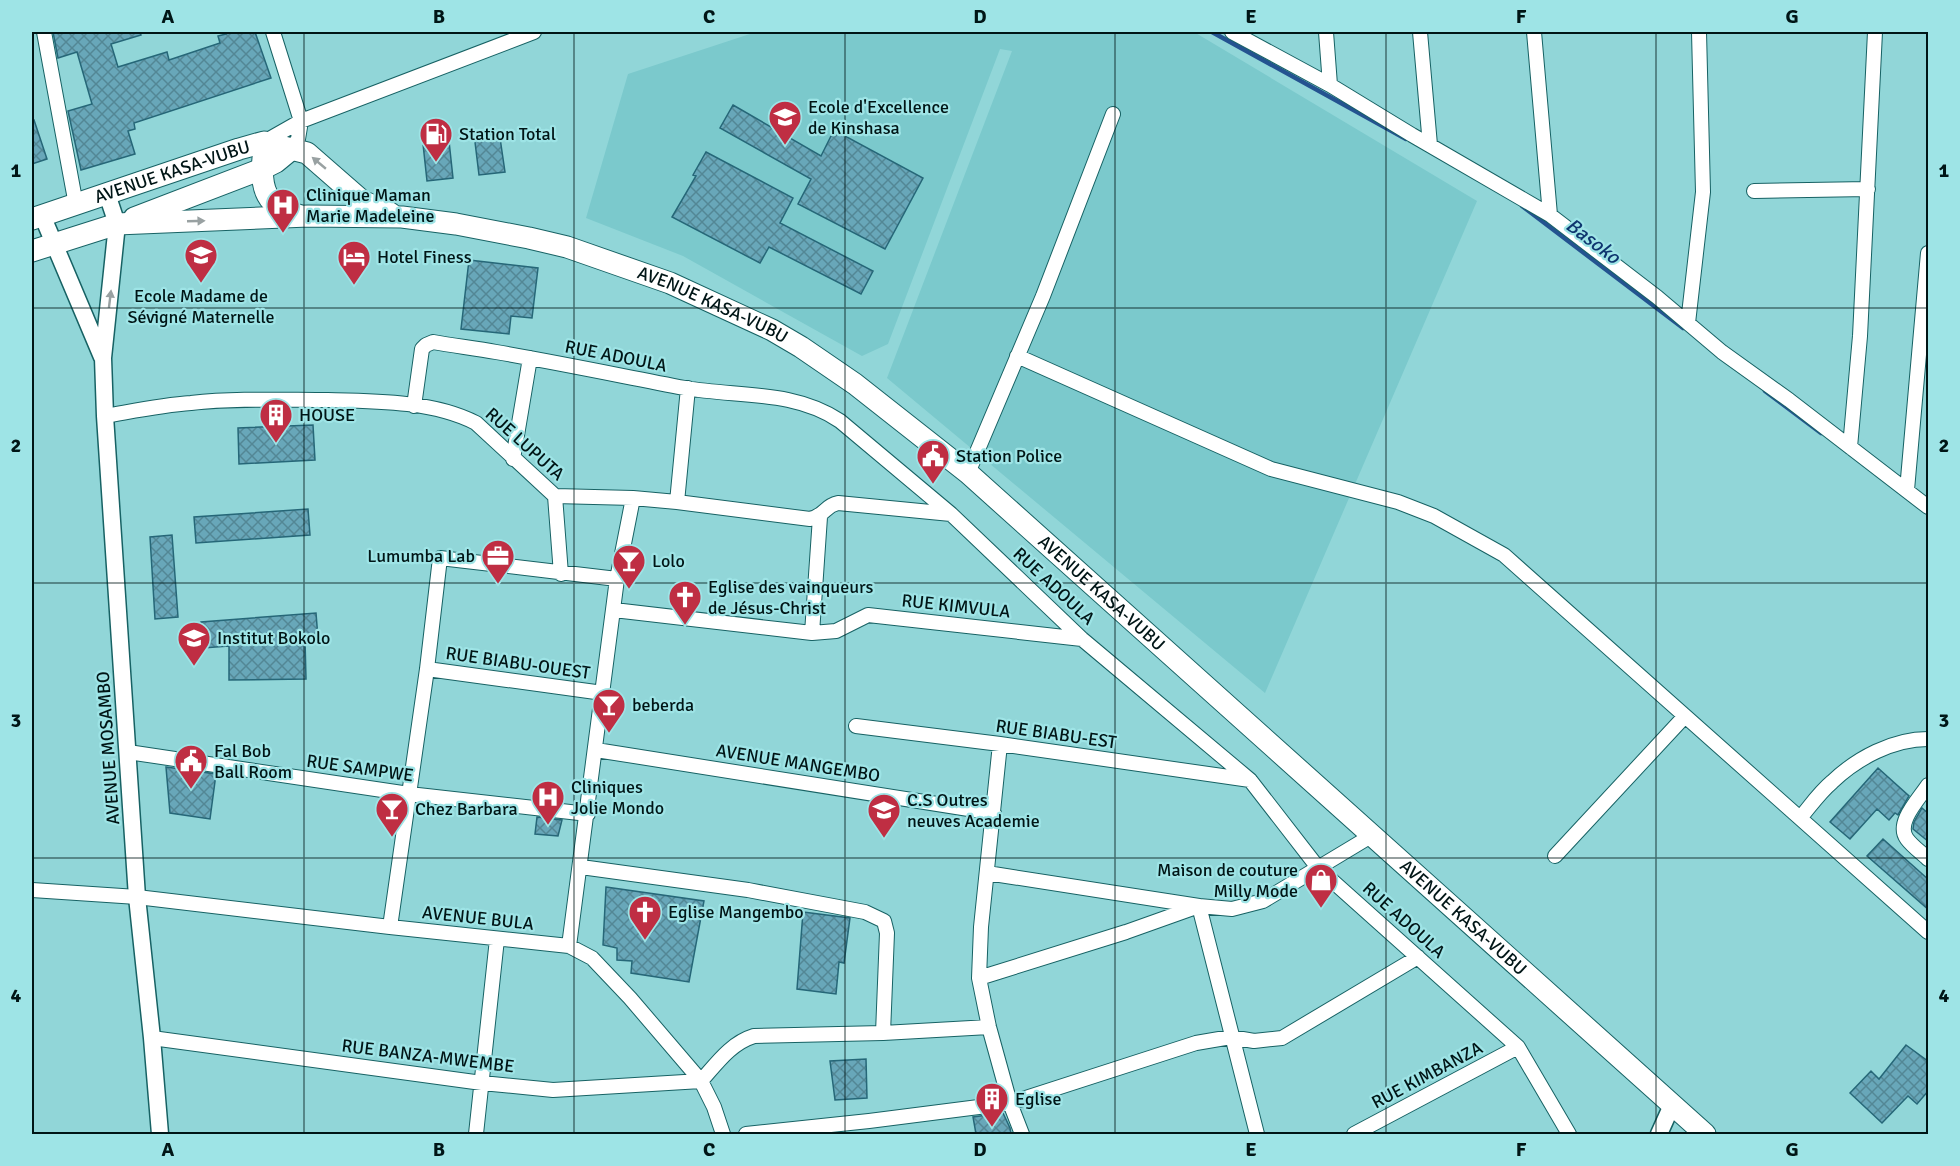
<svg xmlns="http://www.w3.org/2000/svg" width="1960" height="1166" font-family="Signika,sans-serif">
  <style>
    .built { fill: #7bc9cc }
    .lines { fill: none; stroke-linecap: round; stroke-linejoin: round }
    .stream { stroke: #245390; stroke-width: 4.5 }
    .building { fill: url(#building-cross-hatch); stroke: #266778; stroke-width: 1.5 }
    .minor-casing { stroke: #176264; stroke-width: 16 }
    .tertiary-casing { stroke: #176264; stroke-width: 19 }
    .primary-casing { stroke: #176264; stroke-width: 23 }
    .minor { stroke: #fff; stroke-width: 14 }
    .tertiary { stroke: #fff; stroke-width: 16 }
    .primary { stroke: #fff; stroke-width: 21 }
    .oneway { fill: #99a1a2 }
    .grid { fill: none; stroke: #001516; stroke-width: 1.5; stroke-opacity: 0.55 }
    .labels { text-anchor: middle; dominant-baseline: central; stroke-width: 4.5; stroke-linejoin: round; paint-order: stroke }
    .poi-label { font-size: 18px; fill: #001516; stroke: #9ee4e6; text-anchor: start }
    .street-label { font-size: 18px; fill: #001516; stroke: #9ee4e6 }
    .water-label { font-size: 20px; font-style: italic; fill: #0e366f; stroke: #9ee4e6 }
    .neatline { fill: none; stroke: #001516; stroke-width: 2 }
    .grid-label { font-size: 20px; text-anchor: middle; font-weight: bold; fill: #001516 }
  </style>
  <defs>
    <pattern id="building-cross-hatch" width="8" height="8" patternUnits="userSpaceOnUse" patternTransform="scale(1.5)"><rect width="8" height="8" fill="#68a7b9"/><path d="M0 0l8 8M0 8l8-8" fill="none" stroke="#538795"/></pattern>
  </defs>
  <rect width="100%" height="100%" fill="#91d6d8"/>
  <path class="built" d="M 756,32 L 1194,32 L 1477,201 L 1265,693 L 887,378 L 1012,51 L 1000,49 L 888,344 L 862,356 L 683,256 L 586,218 L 628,74 Z"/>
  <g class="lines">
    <path class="stream" d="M 1212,32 L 1406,139
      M 1522,206 L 1683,328
      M 1765,391 L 1821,433"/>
  </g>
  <path class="building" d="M 53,32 L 140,32 L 141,35 L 111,44 L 118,67 L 167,52 L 169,60 L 220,43 L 218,36 L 226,34 L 225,32 L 255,32 L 271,78 L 134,123 L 135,129 L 128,131 L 135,154 L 81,170 L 68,111 L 92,104 L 77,52 L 58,58 Z
    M 733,105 L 821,156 L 834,130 L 923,178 L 885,249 L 798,204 L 811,179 L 720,128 Z
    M 34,120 L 47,159 L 32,164 L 32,121 Z
    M 499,131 L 505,172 L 479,175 L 474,134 Z
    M 449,141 L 453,178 L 427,181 L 423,144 Z
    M 706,152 L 793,198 L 780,223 L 873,271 L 861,294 L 769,247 L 760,263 L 672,217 L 696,176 L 693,175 Z
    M 469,260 L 538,268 L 532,318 L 511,316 L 509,334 L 461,329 Z
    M 313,425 L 315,460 L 239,464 L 238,428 Z
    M 308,509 L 310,535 L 196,543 L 194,517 Z
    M 172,535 L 178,617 L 155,619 L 150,537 Z
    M 316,613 L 318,638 L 305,639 L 306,679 L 229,680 L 229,646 L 203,648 L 201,622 Z
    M 166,767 L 216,774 L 210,819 L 170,813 Z
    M 1878,768 L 1909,796 L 1898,815 L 1895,813 L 1889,820 L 1877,809 L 1850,839 L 1830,822 Z
    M 1922,808 L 1929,814 L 1929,842 L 1913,829 L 1914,822 Z
    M 537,817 L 562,820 L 558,836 L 535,834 Z
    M 1883,839 L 1929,880 L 1929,910 L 1867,856 Z
    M 606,887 L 704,901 L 689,982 L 631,973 L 632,961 L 617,960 L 617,948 L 603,945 Z
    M 803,912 L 850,918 L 844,963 L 839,962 L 836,994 L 797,989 Z
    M 1906,1045 L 1929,1062 L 1929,1090 L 1917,1104 L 1908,1096 L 1882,1123 L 1850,1093 L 1871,1071 L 1879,1079 Z
    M 866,1059 L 867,1098 L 835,1100 L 830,1061 Z
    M 1003,1113 L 1010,1128 L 1011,1134 L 976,1134 L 973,1117 Z"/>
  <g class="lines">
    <g class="minor-casing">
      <path id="minor" d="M 44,32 L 76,205
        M 273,32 L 301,121 L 534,32
        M 1232,32 L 1330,85 L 1412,135 L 1550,215 L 1657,297 L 1722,352 L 1789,400 L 1928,507
        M 1326,32 L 1330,85
        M 1420,32 L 1430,145
        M 1534,32 L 1550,215
        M 264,142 L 301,121 L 298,139 L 293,148
        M 1754,191 L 1868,189
        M 1688,323 L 1703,192 L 1699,32
        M 1017,356 L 1271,469 L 1398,502 L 1434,516 L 1504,555 L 1928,932
        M 414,406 L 422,349 L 426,345 L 433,342 C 454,346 475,348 496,352 C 560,363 622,376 685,388 C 738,397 794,390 840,421 L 951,514 L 1082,639 L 1250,780 L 1319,869 L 1518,1047 L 1569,1134
        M 105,416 C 134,411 162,405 191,403 C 236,398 283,400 328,400 C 375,401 434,401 476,423 L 555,496 L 633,498 L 677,502 L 810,519 C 826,515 824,506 838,503 L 951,514
        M 1850,447 L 1860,336 L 1875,32
        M 513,459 L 530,358
        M 968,473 L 1043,296 L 1113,114
        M 1907,490 L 1928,253
        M 555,496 L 561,574
        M 677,502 L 688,388
        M 614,610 L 812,633 L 836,631 L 868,615 L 1082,639
        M 812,633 L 820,517
        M 427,669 L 603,693
        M 856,726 L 1000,744 L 1250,780
        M 1000,744 L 981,927 L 979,978 L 989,1027 L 1010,1103 L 1022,1134
        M 596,750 L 994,813
        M 128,752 L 409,794 L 588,814
        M 1928,785 C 1919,799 1895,823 1907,839 C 1913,847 1922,853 1928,859
        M 1801,817 C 1811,805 1820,792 1832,782 C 1857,758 1893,739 1928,739
        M 1555,856 L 1685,716
        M 581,867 L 748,890 L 865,912 L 884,921 L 887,933 L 883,1033
        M 987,873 L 1199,906 L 1257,1134
        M 32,890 L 137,897 L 390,927 L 569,946 L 592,958 L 630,998 L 701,1081 L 714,1107 L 723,1134
        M 390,927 L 427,669 L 440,558 L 617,579
        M 569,946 L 617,579 L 633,498
        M 979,978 L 1126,932 L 1199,906 L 1232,909 L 1263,901 L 1371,836
        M 152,1038 L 482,1083 L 553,1090 L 701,1081 C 717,1063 731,1043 754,1036 L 883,1033 L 989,1027
        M 476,1134 L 497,939
        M 746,1134 L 869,1121 L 1010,1103 L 1196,1043 L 1231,1037 L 1254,1041 L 1282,1038 L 1418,957
        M 1354,1134 L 1518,1047"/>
    </g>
    <g class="tertiary-casing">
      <path id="tertiary" d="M 107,194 L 117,224 L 103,358 L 105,416 L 137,897 L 152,1038 L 160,1134
        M 42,215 L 102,357
        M 1659,1134 L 1672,1105"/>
    </g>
    <g class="primary-casing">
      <g id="primary">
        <path d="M 263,158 C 260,188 266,208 298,215"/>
        <path d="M 134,218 L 262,169 L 276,162 L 293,148"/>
        <path id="s1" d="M 32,219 L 239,149 L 264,142 L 307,153 L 362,201 L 390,213"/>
        <path id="s2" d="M 32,251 L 117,224 L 308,216 L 402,217 L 456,224 L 529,238 L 567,247 L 670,283 L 772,330 L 801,347 L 855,384 L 968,473 L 1705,1134"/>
      </g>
    </g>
    <use href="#minor" class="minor"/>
    <use href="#tertiary" class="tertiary"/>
    <use href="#primary" class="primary"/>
  </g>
  <defs><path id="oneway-solid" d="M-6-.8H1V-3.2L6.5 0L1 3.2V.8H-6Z" transform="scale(1.5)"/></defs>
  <g class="oneway">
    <use href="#oneway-solid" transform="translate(319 163) rotate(-140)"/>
    <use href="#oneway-solid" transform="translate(196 221) rotate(-2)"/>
    <use href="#oneway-solid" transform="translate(110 299) rotate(-83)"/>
  </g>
  <path class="grid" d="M 304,32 L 304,1134M 574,32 L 574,1134M 845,32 L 845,1134M 1115,32 L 1115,1134M 1386,32 L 1386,1134M 1656,32 L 1656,1134M 32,308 L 1928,308M 32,583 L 1928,583M 32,858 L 1928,858"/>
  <defs>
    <g id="school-pin" transform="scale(1.725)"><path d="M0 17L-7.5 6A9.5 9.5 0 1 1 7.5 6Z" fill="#bf2e43" stroke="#9ee4e6"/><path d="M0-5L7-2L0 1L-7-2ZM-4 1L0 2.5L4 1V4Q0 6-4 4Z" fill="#fff"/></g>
    <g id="fuel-pin" transform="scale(1.725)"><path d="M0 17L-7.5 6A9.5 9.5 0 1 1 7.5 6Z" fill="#bf2e43" stroke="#9ee4e6"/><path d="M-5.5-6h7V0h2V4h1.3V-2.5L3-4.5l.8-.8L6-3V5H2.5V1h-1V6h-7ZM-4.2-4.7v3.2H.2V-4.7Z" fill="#fff"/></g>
    <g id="hospital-pin" transform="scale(1.725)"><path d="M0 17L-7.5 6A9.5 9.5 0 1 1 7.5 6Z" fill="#bf2e43" stroke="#9ee4e6"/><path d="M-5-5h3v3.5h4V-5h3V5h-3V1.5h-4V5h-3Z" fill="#fff"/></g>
    <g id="hotel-pin" transform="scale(1.725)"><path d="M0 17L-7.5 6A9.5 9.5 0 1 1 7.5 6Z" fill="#bf2e43" stroke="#9ee4e6"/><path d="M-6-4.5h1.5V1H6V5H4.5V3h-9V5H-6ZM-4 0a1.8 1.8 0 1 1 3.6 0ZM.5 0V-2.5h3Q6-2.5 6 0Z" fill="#fff"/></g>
    <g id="building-pin" transform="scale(1.725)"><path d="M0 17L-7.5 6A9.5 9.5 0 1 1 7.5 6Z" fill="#bf2e43" stroke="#9ee4e6"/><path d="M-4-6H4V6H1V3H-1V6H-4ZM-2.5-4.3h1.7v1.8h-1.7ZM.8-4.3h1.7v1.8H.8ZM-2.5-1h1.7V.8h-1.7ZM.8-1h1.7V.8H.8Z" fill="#fff"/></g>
    <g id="civic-pin" transform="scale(1.725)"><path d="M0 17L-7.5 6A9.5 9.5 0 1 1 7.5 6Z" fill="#bf2e43" stroke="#9ee4e6"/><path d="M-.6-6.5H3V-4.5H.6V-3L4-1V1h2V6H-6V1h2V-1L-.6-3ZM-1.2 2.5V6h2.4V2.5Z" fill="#fff"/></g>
    <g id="office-pin" transform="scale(1.725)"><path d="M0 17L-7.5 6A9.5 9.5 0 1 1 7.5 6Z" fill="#bf2e43" stroke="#9ee4e6"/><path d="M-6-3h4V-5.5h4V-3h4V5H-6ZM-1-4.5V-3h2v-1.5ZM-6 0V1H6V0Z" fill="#fff"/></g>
    <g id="bar-pin" transform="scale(1.725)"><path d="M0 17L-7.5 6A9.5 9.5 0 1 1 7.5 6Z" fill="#bf2e43" stroke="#9ee4e6"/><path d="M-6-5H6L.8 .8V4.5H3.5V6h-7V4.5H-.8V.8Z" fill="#fff"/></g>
    <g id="church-pin" transform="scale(1.725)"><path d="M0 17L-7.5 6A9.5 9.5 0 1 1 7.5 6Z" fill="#bf2e43" stroke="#9ee4e6"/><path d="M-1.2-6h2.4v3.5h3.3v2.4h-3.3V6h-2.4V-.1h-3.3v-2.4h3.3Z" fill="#fff"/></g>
    <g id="shop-pin" transform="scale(1.725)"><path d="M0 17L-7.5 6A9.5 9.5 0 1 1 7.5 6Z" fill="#bf2e43" stroke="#9ee4e6"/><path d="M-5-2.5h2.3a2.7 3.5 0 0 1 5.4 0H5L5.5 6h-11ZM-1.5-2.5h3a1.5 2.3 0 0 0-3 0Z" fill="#fff"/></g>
  </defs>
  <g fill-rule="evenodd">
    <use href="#school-pin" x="785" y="117"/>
    <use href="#fuel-pin" x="436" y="134"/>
    <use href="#hospital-pin" x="283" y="205"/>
    <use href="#school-pin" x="201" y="255"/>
    <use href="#hotel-pin" x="354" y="257"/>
    <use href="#building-pin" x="276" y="415"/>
    <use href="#civic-pin" x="933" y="456"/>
    <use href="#office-pin" x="498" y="556"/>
    <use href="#bar-pin" x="629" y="561"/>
    <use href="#church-pin" x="685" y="597"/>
    <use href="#school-pin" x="194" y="638"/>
    <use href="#bar-pin" x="609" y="705"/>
    <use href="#civic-pin" x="191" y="761"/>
    <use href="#hospital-pin" x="548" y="797"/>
    <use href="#bar-pin" x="392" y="809"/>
    <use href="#school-pin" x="884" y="810"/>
    <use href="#shop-pin" x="1321" y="880"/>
    <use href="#church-pin" x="645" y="912"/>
    <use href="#building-pin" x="992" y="1099"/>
  </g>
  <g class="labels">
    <g class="poi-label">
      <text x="808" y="107">Ecole d'Excellence<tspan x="808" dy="21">de Kinshasa</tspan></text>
      <text x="459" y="134">Station Total</text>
      <text x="306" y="195">Clinique Maman<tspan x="306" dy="21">Marie Madeleine</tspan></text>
      <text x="377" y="257">Hotel Finess</text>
      <text x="201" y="296" text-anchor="middle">Ecole Madame de<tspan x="201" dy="21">Sévigné Maternelle</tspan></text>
      <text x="299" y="415">HOUSE</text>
      <text x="956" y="456">Station Police</text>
      <text x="475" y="556" text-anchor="end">Lumumba Lab</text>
      <text x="652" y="561">Lolo</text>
      <text x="708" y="587">Eglise des vainqueurs<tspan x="708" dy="21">de Jésus-Christ</tspan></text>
      <text x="217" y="638">Institut Bokolo</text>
      <text x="632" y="705">beberda</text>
      <text x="214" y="751">Fal Bob<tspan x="214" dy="21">Ball Room</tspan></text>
      <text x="571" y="787">Cliniques<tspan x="571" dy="21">Jolie Mondo</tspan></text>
      <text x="907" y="800">C.S Outres<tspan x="907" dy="21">neuves Academie</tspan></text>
      <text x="415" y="809">Chez Barbara</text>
      <text x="1298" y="870" text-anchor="end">Maison de couture<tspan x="1298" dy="21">Milly Mode</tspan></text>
      <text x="668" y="912">Eglise Mangembo</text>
      <text x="1015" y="1099">Eglise</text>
    </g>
    <g class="street-label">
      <text stroke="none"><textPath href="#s1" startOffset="148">AVENUE KASA-VUBU</textPath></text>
      <text stroke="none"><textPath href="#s2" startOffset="699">AVENUE KASA-VUBU</textPath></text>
      <text transform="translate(616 356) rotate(11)">RUE ADOULA</text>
      <text transform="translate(525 444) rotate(42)">RUE LUPUTA</text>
      <text transform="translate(1054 586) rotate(43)">RUE ADOULA</text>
      <text stroke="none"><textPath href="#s2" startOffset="1186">AVENUE KASA-VUBU</textPath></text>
      <text transform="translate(956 606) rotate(6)">RUE KIMVULA</text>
      <text transform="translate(518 663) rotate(8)">RUE BIABU-OUEST</text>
      <text transform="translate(1056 734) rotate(8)">RUE BIABU-EST</text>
      <text transform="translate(108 748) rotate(-94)">AVENUE MOSAMBO</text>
      <text transform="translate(798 763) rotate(9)">AVENUE MANGEMBO</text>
      <text transform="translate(360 768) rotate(8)">RUE SAMPWE</text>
      <text transform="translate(478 918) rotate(6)">AVENUE BULA</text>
      <text stroke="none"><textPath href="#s2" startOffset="1672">AVENUE KASA-VUBU</textPath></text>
      <text transform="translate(1404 920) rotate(42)">RUE ADOULA</text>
      <text transform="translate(428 1056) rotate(7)">RUE BANZA-MWEMBE</text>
      <text transform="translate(1427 1075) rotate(-28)">RUE KIMBANZA</text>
    </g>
    <g class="water-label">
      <text transform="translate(1593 241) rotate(37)">Basoko</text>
    </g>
  </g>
  <rect width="1960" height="1166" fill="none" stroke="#9ee4e6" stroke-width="66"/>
  <rect x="33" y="33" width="1894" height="1100" class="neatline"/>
  <g class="grid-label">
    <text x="168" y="23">A</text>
    <text x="439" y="23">B</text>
    <text x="709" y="23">C</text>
    <text x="980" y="23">D</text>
    <text x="1251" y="23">E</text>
    <text x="1521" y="23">F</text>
    <text x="1792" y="23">G</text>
    <text x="16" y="177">1</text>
    <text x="1944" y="177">1</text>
    <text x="16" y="452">2</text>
    <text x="1944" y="452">2</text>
    <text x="16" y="727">3</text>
    <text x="1944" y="727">3</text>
    <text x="16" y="1002">4</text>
    <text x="1944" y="1002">4</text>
    <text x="168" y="1156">A</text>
    <text x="439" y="1156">B</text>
    <text x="709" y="1156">C</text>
    <text x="980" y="1156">D</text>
    <text x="1251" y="1156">E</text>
    <text x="1521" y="1156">F</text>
    <text x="1792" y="1156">G</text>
  </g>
</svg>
